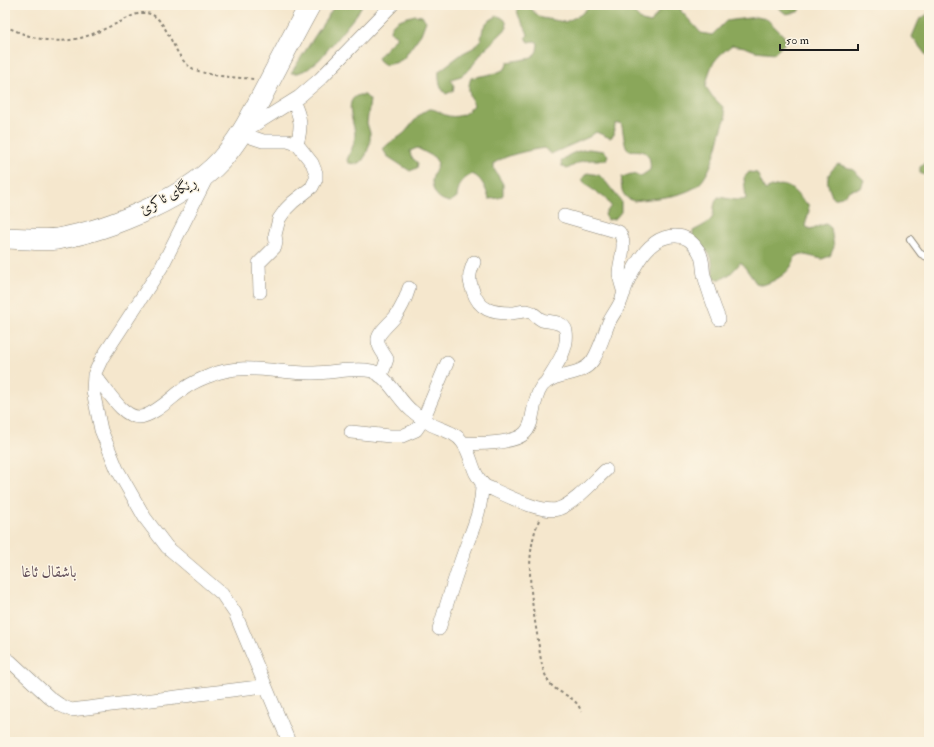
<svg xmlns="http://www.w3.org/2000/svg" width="934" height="747" font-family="'IM FELL Double Pica',Amiri,serif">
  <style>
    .forest { fill: #8aa75a; stroke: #53623b }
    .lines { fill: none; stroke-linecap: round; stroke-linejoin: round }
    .service-casing { stroke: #888274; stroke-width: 8 }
    .minor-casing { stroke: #888274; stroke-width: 14 }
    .trunk-casing { stroke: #888274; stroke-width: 22 }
    .path { stroke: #888274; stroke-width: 2; stroke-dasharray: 3 3; stroke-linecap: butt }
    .service { stroke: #fff; stroke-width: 6 }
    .minor { stroke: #fff; stroke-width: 13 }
    .trunk { stroke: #fff; stroke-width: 21 }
    .labels { text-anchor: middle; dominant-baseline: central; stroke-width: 3; stroke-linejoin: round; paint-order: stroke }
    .street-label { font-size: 14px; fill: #1c1c1c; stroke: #fcf5e5 }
    .quarter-label { font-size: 16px; fill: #63505a; stroke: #fcf5e5 }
  </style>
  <rect width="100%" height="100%" fill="#fcf5e5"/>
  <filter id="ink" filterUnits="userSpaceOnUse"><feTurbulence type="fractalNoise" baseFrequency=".025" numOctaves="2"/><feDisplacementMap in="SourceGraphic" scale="8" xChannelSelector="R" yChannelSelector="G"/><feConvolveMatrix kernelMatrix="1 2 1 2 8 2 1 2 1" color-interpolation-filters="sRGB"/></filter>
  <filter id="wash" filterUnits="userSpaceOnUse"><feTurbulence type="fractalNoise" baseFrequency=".012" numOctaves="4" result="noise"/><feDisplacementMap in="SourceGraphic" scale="16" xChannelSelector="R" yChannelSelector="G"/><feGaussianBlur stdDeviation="0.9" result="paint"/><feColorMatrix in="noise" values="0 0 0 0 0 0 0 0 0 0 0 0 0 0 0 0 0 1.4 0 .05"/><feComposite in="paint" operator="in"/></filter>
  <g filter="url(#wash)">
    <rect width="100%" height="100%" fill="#f5e7cd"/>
    <path class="forest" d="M 335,5 L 362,5 L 357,14 L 320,59 L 308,69 L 298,73 L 291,73 Z
      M 519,5 L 528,5 L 535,13 L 542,18 L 565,22 L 580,15 L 591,5 L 636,5 L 635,14 L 642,21 L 651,23 L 659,11 L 656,5 L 680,5 L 681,11 L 701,33 L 712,35 L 726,21 L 756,17 L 767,19 L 784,36 L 785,43 L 775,53 L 755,51 L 745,47 L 732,45 C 714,59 710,64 706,87 L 712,96 L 723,107 L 726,118 C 720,130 719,143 714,157 C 711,166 704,183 694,188 C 677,198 653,198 634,201 C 622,198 620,188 622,177 L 631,174 L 641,176 L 650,170 C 651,163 650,152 641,151 C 637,150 632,151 628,150 C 623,142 624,132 621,123 L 615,124 L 614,135 L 610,138 L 596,132 L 589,137 L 551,154 L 544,148 C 526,151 509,154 494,163 L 494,169 L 503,184 L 503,195 L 499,198 L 489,199 C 486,189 482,178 472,174 C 460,181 459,184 457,197 L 450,202 C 439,200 433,194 432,182 C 432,177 436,169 438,163 L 434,157 L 417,148 L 410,151 L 411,157 L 418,163 L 417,168 L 410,171 L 387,156 L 383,149 C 389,142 397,139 403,134 C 411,127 419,111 430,109 C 436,109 440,113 445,115 C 457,119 466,115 474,105 C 469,95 467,88 471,78 L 496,73 L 505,69 L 508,62 L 532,58 L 537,51 L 538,43 L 535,41 L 529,42 L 525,38 L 528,35 C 525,24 518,20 517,9 Z
      M 775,5 L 802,5 L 798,12 L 786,14 Z
      M 929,13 L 929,59 L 912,37 L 919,20 Z
      M 415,15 L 422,16 L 426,21 L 421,34 L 403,59 L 395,63 L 385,65 L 379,60 L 378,57 L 396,38 L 396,35 L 390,32 C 390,20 406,18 415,15 Z
      M 497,16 L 501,17 L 506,21 L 507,28 L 483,51 L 470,69 L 461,76 L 451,79 L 454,87 L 453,91 L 446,94 C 440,89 438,79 439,71 L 463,53 L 473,48 L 481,39 L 483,28 L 487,22 Z
      M 359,95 L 365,95 L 370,100 L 367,123 L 370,133 L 370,143 L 366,155 L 362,161 L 356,164 L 349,163 L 347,160 C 350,152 355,144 355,135 C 355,124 342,100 359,95 Z
      M 589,149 L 604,151 L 608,155 L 606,160 L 591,160 L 582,161 L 567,169 L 562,166 L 561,162 C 566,154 580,150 589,149 Z
      M 929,159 L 929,177 L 920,173 L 920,167 Z
      M 838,164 L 852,169 L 864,180 L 861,188 L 850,190 L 842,197 L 833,199 C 827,183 823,177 838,164 Z
      M 749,172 L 757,173 L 765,190 C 778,184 786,182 797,194 C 801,198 802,201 808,204 L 809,211 L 805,226 L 810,229 L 826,224 L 831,228 L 834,247 L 830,256 L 822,259 L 801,254 L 795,257 C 792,272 777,280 763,285 L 756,283 L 741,262 C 734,270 726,281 715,279 C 713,273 713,268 712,262 C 711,252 701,246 693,240 L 693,231 C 698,228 708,224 712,218 C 715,212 712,206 718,197 C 728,198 737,202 746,199 L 744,178 Z
      M 587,173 L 599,175 L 605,181 L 621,201 L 621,212 L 615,219 L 607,220 L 605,214 L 611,206 L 605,198 L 586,185 L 582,179 Z"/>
  </g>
  <g filter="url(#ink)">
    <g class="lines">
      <g class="service-casing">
        <path id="service" d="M 910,239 L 921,254 L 929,258"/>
      </g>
      <g class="minor-casing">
        <path id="minor" d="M 293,101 C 301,118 302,126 297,144
          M 207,177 L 161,268 L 102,358 L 94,375 L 93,391 L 101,430 L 117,469 L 145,518 L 167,547 L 222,594 L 235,613 L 289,742
          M 564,216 L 619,232 C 628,244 619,261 619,274 C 620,281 622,286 624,293
          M 474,262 C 469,274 468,278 473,291 C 479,310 492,313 511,313 C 516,313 521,311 526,311 C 533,311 536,317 542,320 C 549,322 564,321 566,331 C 569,350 555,367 546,382
          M 260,292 L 259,263 L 275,247 L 276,242 L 275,235 L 279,219 L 286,209 L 293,202 L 312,187 L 316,179 L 316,173 L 312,163 L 297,144 L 288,141 L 263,141 L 251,137 L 243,132 L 299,97 L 320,79 L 392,5
          M 94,375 C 106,387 121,417 139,417 C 153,417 174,395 185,388 C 192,383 201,379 209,376 C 243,361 279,374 314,373 C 333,373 353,367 372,371 C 388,376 399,401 412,411 C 419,417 425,421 432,425 C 443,430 457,433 463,443 C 473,457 471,473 485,486 C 502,493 541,514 558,509 C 575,503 593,482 606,470
          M 380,376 L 384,368 L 387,359 C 384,354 377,346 378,339 C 378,333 391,322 395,317 C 402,308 406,298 409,288
          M 351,432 L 390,436 L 402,436 L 416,430 L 423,420 L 447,363
          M 463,443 C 478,444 514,444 525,433 C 529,429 531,423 532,417 C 534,407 536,394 542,386 C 555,371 581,378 593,360 C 600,349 604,334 609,322 C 613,314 618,308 621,301 C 623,296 624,291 626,286 C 634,266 650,235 676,236 C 686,236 692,241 698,250 C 704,258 702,266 704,275 C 708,290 713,304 719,319
          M 439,629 C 447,603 455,577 464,552 C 473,527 482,511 482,483
          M 5,658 L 10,661 L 50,698 L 60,705 L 71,710 L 265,686"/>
      </g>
      <g class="trunk-casing">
        <path id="trunk" d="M 5,238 C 19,238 43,241 57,239 C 109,230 194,196 227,153 C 244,132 255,109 267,86 C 281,59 295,32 310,5"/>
      </g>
      <path class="path" d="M 5,26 C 32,39 56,46 87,36 C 97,33 108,27 118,23 C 127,19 136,12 146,13 C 167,15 172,54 189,66 C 203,77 236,77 254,79
        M 539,520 C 524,556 531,597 537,634 C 540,650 540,668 549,682 C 557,695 577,695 581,712"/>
      <use href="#service" class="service"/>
      <use href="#minor" class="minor"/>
      <use href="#trunk" class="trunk"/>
    </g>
  </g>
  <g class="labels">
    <g class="street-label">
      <text transform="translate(168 196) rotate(-29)">ڕێگای ئاکرێ</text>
    </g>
    <g class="quarter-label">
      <text x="49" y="572">باشقال ئاغا</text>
    </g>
  </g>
  <rect width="934" height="747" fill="none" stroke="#fcf5e5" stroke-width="20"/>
  <path d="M780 44v6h78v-6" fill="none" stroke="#1c1c1c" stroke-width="2"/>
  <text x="786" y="44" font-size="12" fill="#1c1c1c" stroke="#fcf5e5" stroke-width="3" paint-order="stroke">50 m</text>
</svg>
